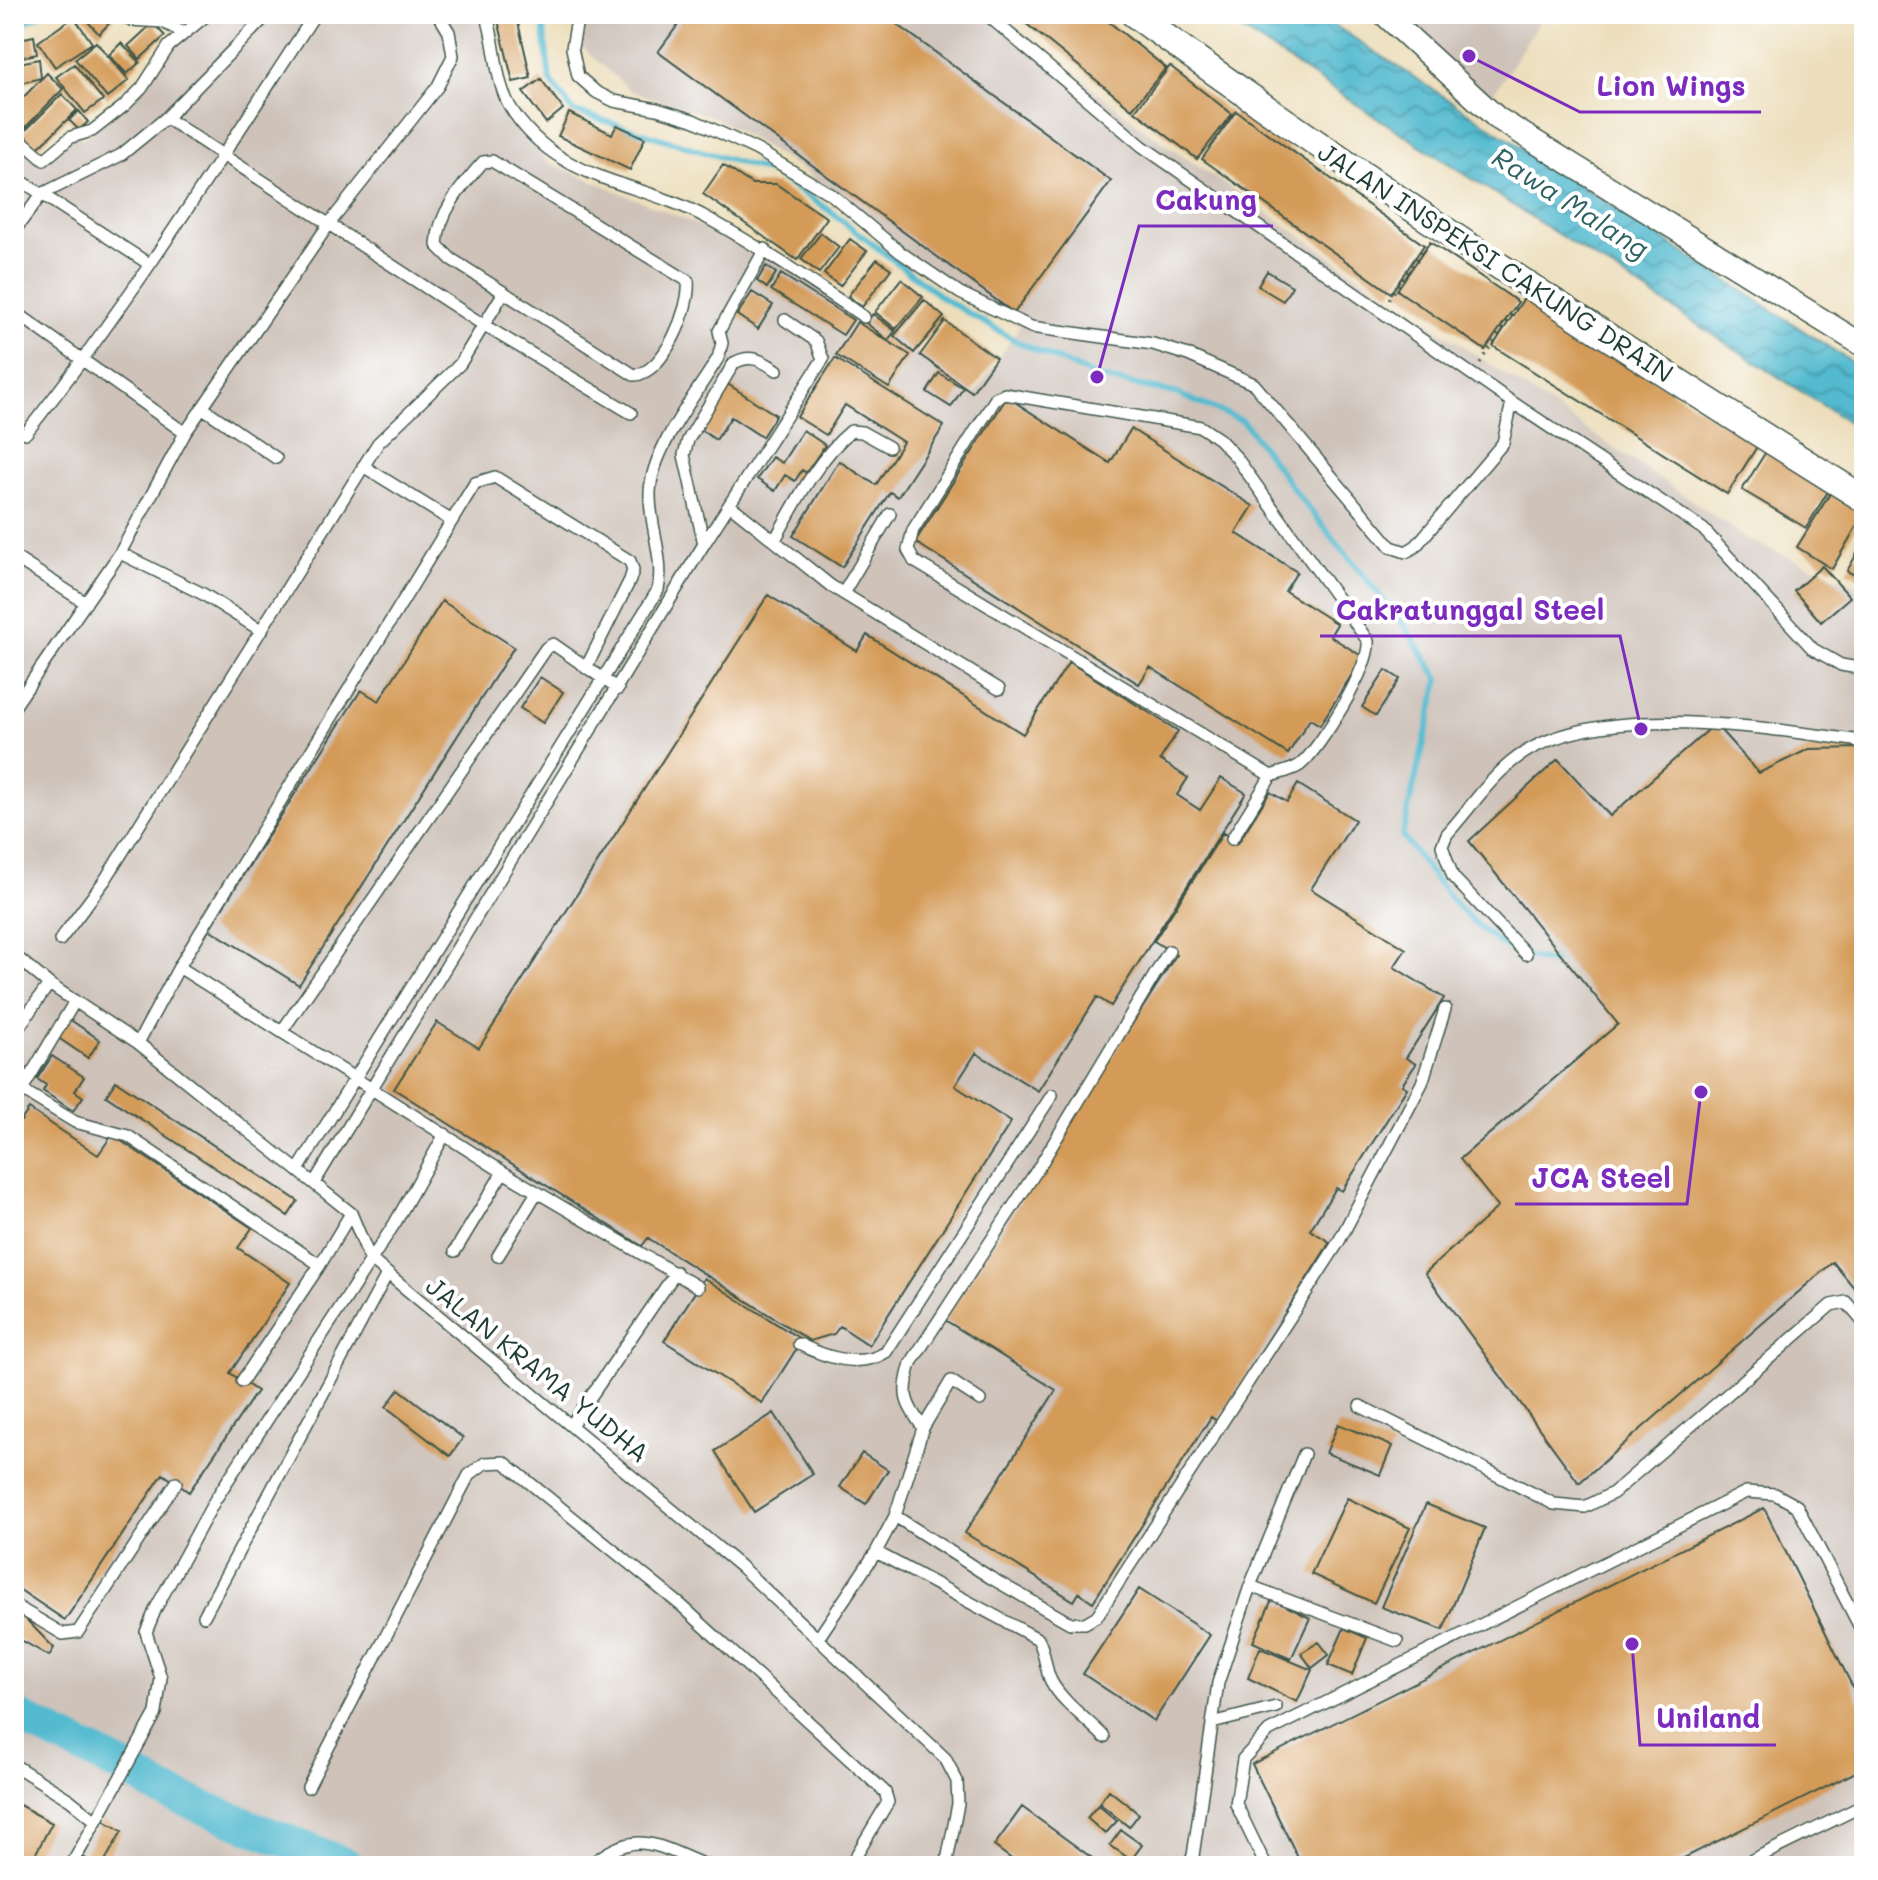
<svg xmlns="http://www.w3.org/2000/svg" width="1878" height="1880" font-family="Mali,sans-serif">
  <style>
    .industrial { fill: #cec2b9 }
    .water { fill: url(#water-waves); stroke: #387c82; stroke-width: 2 }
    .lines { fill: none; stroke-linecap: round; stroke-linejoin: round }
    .stream { stroke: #52bacf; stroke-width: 6 }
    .river { stroke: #52bacf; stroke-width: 34 }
    .building { fill: #d49b59 }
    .service-casing { stroke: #3e5548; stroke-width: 14 }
    .minor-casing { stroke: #3e5548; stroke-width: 25 }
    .tertiary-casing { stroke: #3e5548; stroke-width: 29 }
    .path { stroke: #3e5548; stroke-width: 3; stroke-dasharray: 2 6; stroke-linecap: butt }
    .service { stroke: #fff; stroke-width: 11 }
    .minor { stroke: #fff; stroke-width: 22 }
    .tertiary { stroke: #fff; stroke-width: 26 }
    .labels { text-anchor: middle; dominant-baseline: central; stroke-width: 8; stroke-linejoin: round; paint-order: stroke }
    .street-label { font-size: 26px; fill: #1f3d34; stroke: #fff }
    .water-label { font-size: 28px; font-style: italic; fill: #2e6262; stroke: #fff }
    .leader { fill: none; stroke: #7b2cbf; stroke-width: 3 }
    .callout-dot { fill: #7b2cbf; stroke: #fff; stroke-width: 3 }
    .callout-label { font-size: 28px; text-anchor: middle; font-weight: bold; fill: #7b2cbf; stroke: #fff; stroke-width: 8; stroke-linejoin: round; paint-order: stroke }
  </style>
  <defs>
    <pattern id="water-waves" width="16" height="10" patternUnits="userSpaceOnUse" patternTransform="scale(2)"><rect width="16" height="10" fill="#52bacf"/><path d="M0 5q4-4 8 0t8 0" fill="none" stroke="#4398a9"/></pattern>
  </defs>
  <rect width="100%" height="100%" fill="#fff"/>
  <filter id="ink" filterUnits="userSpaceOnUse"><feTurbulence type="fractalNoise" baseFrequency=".0125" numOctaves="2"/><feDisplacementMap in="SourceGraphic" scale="16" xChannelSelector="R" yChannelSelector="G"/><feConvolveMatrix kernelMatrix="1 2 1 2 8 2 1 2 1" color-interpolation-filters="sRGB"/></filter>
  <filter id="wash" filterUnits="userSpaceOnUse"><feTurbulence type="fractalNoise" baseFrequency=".006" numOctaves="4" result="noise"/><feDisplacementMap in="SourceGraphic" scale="32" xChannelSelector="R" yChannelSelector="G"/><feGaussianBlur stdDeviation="1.8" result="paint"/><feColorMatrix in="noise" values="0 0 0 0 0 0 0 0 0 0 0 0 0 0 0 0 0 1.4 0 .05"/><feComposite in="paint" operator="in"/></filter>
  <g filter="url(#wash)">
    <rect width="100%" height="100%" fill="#ecdebb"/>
    <path class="industrial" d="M 209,14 L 477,14 L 506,109 L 548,162 L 705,228 L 782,254 L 975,394 L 1020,326 L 951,294 L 805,171 L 716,118 L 631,91 L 583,48 L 564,14 L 1000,14 L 1149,133 L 1751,541 L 1864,589 L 1864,1866 L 14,1866 L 14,134 L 36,157 L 70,128 L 82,139 L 145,88 L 168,47 Z
      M 1389,14 L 1544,14 L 1492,96 L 1484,89 L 1478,97 Z"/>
    <path class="water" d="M 1217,14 L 1317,14 L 1864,370 L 1864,432 Z"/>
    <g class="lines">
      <path class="stream" d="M 542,14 L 550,80 L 573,111 L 772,173 L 827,209 L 944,299 L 1018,342 L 1097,377 L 1175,393 L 1243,421 L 1297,494 L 1404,625 L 1439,679 L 1402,836 C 1442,887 1485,956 1554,962
        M 14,25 L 18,26 L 40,14"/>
      <path class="river" d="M 14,1714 C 62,1741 114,1759 160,1790 L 349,1866"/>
    </g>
    <g id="blocks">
      <path class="building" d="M 81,14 L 115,14 L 116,16 L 99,34 Z
        M 516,14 L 531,78 L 513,82 L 497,16 Z
        M 686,14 L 883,14 L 1111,181 L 1014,313 L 658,52 Z
        M 1020,14 L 1099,14 L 1166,68 L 1132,109 L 1018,17 Z
        M 74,17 L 92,43 L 55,67 L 38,42 Z
        M 153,23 L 165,36 L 140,59 L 128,46 Z
        M 34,36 L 37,54 L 14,59 L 14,40 Z
        M 96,42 L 129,80 L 107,98 L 75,59 Z
        M 121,43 L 140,62 L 127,74 L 109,55 Z
        M 39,59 L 41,78 L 14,85 L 14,64 Z
        M 74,64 L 103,100 L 85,113 L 56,77 Z
        M 1170,66 L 1232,114 L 1197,159 L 1135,111 Z
        M 47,73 L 63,89 L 21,132 L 14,125 L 14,107 Z
        M 541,79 L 563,109 L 546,123 L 523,92 Z
        M 62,94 L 77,110 L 38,148 L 23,133 Z
        M 79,111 L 88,122 L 79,130 L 69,120 Z
        M 1236,111 L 1424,245 L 1391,293 L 1202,159 Z
        M 569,113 L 612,134 L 617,125 L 645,138 L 630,170 L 558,136 Z
        M 723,165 L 752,184 L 776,184 L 827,218 L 797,260 L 703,194 Z
        M 821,233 L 839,247 L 819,273 L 801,259 Z
        M 850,239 L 867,251 L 840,286 L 824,274 Z
        M 1430,242 L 1518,302 L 1485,350 L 1397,290 Z
        M 877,259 L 891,269 L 862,307 L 848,296 Z
        M 766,266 L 776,273 L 767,288 L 757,281 Z
        M 1267,271 L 1292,286 L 1283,301 L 1258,286 Z
        M 781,274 L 853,320 L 843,335 L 771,290 Z
        M 901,279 L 923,297 L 896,329 L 875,312 Z
        M 752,292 L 773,305 L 758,329 L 737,315 Z
        M 1524,298 L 1758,445 L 1727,494 L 1493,346 Z
        M 924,300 L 944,317 L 914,353 L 894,336 Z
        M 873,314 L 895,331 L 888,340 L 866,323 Z
        M 945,321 L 996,358 L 972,392 L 920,355 Z
        M 857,322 L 910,355 L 889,388 L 836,355 Z
        M 835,358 L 944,426 L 898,497 L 890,492 L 842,567 L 793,536 L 839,461 L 876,485 L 903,442 L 845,405 L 826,435 L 797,417 Z
        M 939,373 L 963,388 L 951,407 L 927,392 Z
        M 726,383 L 776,415 L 762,437 L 731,417 L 716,440 L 698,428 Z
        M 1007,397 L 1110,463 L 1131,429 L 1253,506 L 1236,533 L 1297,572 L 1285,591 L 1337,624 L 1330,636 L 1363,657 L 1320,725 L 1310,719 L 1288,754 L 1150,667 L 1139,684 L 915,542 Z
        M 803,430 L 825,445 L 806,473 L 802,470 L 795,481 L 785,475 L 775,491 L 757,479 L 772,457 L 782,463 Z
        M 1767,450 L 1830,488 L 1806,528 L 1742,490 Z
        M 1831,492 L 1864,513 L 1832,569 L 1797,547 Z
        M 1864,541 L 1864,580 L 1847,571 Z
        M 1822,566 L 1850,597 L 1821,622 L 1794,591 Z
        M 768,595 L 857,651 L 867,635 L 1023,734 L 1069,662 L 1178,731 L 1160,760 L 1188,778 L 1177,795 L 1200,810 L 1221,778 L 1246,793 L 1111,1006 L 1097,997 L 1038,1091 L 976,1053 L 955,1086 L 1011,1122 L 869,1345 L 840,1326 L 834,1334 L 810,1341 L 648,1238 L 642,1246 L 394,1089 L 437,1022 L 479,1048 Z
        M 442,601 L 514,647 L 299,985 L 209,929 L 361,690 L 379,701 Z
        M 1386,670 L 1400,679 L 1376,716 L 1362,707 Z
        M 540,677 L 563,692 L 543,723 L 520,708 Z
        M 1715,724 L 1759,773 L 1809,749 L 1864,748 L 1864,1300 L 1833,1262 L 1579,1483 L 1425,1273 L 1498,1207 L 1460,1159 L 1618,1024 L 1469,841 L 1558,759 L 1610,816 Z
        M 1298,784 L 1355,820 L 1311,889 L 1406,949 L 1394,967 L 1444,998 L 1406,1058 L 1416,1064 L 1402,1085 L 1407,1088 L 1342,1191 L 1336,1188 L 1310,1230 L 1330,1242 L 1217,1421 L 1211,1417 L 1093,1602 L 1079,1593 L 1074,1601 L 965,1533 L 1056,1390 L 945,1320 L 1176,955 L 1154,941 L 1223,833 L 1238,843 L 1270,792 L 1287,802 Z
        M 69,1019 L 100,1040 L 88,1058 L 57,1037 Z
        M 52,1056 L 84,1077 L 75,1091 L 83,1097 L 73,1111 L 43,1091 L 46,1085 L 37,1079 Z
        M 116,1081 L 298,1201 L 288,1216 L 106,1096 Z
        M 29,1109 L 98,1155 L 112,1135 L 252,1228 L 238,1248 L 290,1283 L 230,1373 L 257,1391 L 189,1492 L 163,1474 L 65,1620 L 14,1586 L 14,1131 Z
        M 704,1278 L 802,1340 L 762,1403 L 664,1341 Z
        M 399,1389 L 463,1438 L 450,1456 L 386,1407 Z
        M 774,1413 L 813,1474 L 754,1512 L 715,1451 Z
        M 1338,1424 L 1392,1446 L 1380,1475 L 1326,1453 Z
        M 862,1453 L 888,1470 L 866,1504 L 840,1487 Z
        M 1347,1498 L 1410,1528 L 1374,1603 L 1311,1574 Z
        M 1426,1504 L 1485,1528 L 1443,1630 L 1381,1607 Z
        M 1764,1508 L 1864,1710 L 1864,1768 L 1668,1866 L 1302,1866 L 1252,1764 Z
        M 1139,1589 L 1210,1635 L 1154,1721 L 1083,1674 Z
        M 1272,1599 L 1310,1618 L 1291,1659 L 1253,1642 Z
        M 14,1607 L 54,1648 L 49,1656 L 14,1636 Z
        M 1344,1628 L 1367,1638 L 1352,1675 L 1328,1665 Z
        M 1319,1642 L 1329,1655 L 1312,1668 L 1301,1653 Z
        M 1260,1648 L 1312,1670 L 1297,1702 L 1248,1678 Z
        M 1109,1790 L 1139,1814 L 1129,1827 L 1099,1803 Z
        M 14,1802 L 52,1823 L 29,1866 L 14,1866 Z
        M 1098,1805 L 1117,1821 L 1105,1834 L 1087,1818 Z
        M 1022,1807 L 1103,1866 L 1021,1866 L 994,1846 Z
        M 103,1820 L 122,1831 L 102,1866 L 98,1866 L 83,1857 Z
        M 1121,1830 L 1142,1845 L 1131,1860 L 1110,1845 Z"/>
    </g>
  </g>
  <g filter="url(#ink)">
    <use href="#blocks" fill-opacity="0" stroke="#3e5548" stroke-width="2"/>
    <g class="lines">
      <g class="service-casing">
        <path id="service" d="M 120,14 L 130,20 L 163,22 L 184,33
          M 486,14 C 498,47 493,83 514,113 C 564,185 640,180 709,219 C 763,249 813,282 864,317
          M 578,14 L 572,48 L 578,76 L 596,92 L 614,101 L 657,109 L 693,120 L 757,150 L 832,195 L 900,252 L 960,293 L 1031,327 L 1153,344 L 1188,355 L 1254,384 L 1391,547 L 1406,552 L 1416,546 L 1503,443 L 1512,402
          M 986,14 L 1142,146 L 1512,402 L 1703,529 L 1813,649 L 1841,665 L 1864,669
          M 166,118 L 485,326 L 631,413
          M 14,134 L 44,160 L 71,137 L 92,131 L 124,106 L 142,88 L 169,46 L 208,14
          M 492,161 L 688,281 C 691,307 664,374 634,375 L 451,259 L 437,245 C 438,213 462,186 483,162 Z
          M 14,176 L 149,264
          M 14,231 L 42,194 L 121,155 L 166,118 L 268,14
          M 14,311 L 185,433
          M 203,408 L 276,458
          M 26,433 C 132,300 222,156 315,14
          M 363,466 L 452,521
          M 731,506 L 831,586 L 999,689
          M 775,540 C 795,503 818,458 851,431 L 862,432 L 889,447
          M 704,544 L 823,359 L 816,341 L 785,320
          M 120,553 L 203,594 L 262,631
          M 14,557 L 86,603
          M 844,592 L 890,514
          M 586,668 L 630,580 L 633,570 L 630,561 L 495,477 L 475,483 L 179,967 L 503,1172 L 698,1287
          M 14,707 L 120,553 L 185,433 L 329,224 L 438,86 L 453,56 L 449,32 L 438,14
          M 1232,839 L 1271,776 L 914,561 L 908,550 L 913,530 L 996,398 L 1005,394 L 1201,427 L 1219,439 L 1236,457 L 1368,641 C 1371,666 1320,749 1300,765 C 1293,770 1280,773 1271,776
          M 60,940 L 105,880 L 378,443 L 460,364 L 504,292
          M 1526,954 L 1453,877 L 1442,846 L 1447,834 C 1469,810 1491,776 1518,757 C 1597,700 1762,728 1854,740 L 1864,746
          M 14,955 L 49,984 L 138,1043 L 351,1213 L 370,1259 L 740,1566 L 945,1758 L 957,1781 L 958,1804 L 946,1866
          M 282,1031 L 546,648 L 553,644 L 618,689
          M 14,1034 L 49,984
          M 138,1043 L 179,967
          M 22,1090 L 75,1122 L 128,1136 L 320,1265 L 242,1381
          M 14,1103 L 75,1001
          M 298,1170 L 658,590 C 665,559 649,525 650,493 C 651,450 696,395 718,358 L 722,343 L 719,331 L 765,249
          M 314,1183 L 704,544 L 684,455 L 688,440 L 734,363 C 751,353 762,361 777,370
          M 455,1251 L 503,1172
          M 498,1256 L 537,1192
          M 320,1265 L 351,1213
          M 799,1344 C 825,1357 860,1369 886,1352 L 1052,1095
          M 1360,1406 L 1554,1504 L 1585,1507 L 1613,1493 L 1831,1305 L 1846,1302 L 1864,1323
          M 572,1424 L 676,1272
          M 923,1428 L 951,1381 L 980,1400
          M 895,1516 L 991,1578 L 1070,1623 L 1085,1623 L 1097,1616 L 1338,1243 L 1422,1083 L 1445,1009
          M 876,1552 L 1038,1639 C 1046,1653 1044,1667 1051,1681 C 1062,1702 1088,1720 1104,1737
          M 1250,1586 L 1397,1641
          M 14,1605 L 63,1634 L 78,1632 L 176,1483
          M 204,1616 L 387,1274
          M 819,1637 L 876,1552 L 895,1516 L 923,1428 C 904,1400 902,1396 911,1363 L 1041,1164 L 1169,951
          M 1212,1723 L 1276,1707
          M 14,1765 L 70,1800 L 96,1821
          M 308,1787 L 469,1475 L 485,1463 L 504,1462 L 682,1606 L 885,1792 L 888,1802 L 850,1866
          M 71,1866 L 156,1713 L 161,1678 L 146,1632 L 156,1608 L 215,1500 L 395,1223 L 445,1134
          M 589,1866 C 637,1826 656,1846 708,1866
          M 1188,1866 L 1193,1856 L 1218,1683 L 1250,1586 L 1304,1454
          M 1266,1866 L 1236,1804 L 1243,1759 L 1269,1731 L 1746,1492 L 1775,1494 L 1797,1506 L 1864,1635
          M 1740,1866 L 1864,1805"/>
      </g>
      <g class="minor-casing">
        <path id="minor" d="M 1384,14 L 1497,118 L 1864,346"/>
      </g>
      <g class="tertiary-casing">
        <path id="tertiary" d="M 1134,14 C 1370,186 1616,344 1864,499"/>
      </g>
      <path class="path" d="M 1389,299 L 1426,246
        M 1480,363 L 1517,306"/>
      <use href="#service" class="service"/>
      <use href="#minor" class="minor"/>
      <use href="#tertiary" class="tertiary"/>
    </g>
  </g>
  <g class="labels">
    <g class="street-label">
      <text transform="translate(1496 262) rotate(33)">JALAN INSPEKSI CAKUNG DRAIN</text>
      <text transform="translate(538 1369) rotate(39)">JALAN KRAMA YUDHA</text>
    </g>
    <g class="water-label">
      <text transform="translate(1571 202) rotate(33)">Rawa Malang</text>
    </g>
  </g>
  <path class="leader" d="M1469 56L1580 112H1761M1097 377L1139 226H1273M1641 729L1620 636H1320M1701 1092L1687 1204H1515M1632 1644L1640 1745H1776"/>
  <g class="callout-dot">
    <circle cx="1469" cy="56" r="8"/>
    <circle cx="1097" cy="377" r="8"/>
    <circle cx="1641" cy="729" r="8"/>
    <circle cx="1701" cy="1092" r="8"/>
    <circle cx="1632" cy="1644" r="8"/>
  </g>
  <g class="callout-label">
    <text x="1671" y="96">Lion Wings</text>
    <text x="1206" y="210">Cakung</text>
    <text x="1470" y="620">Cakratunggal Steel</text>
    <text x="1601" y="1188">JCA Steel</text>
    <text x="1708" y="1728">Uniland</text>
  </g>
  <rect width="1878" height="1880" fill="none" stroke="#fff" stroke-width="48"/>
</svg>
